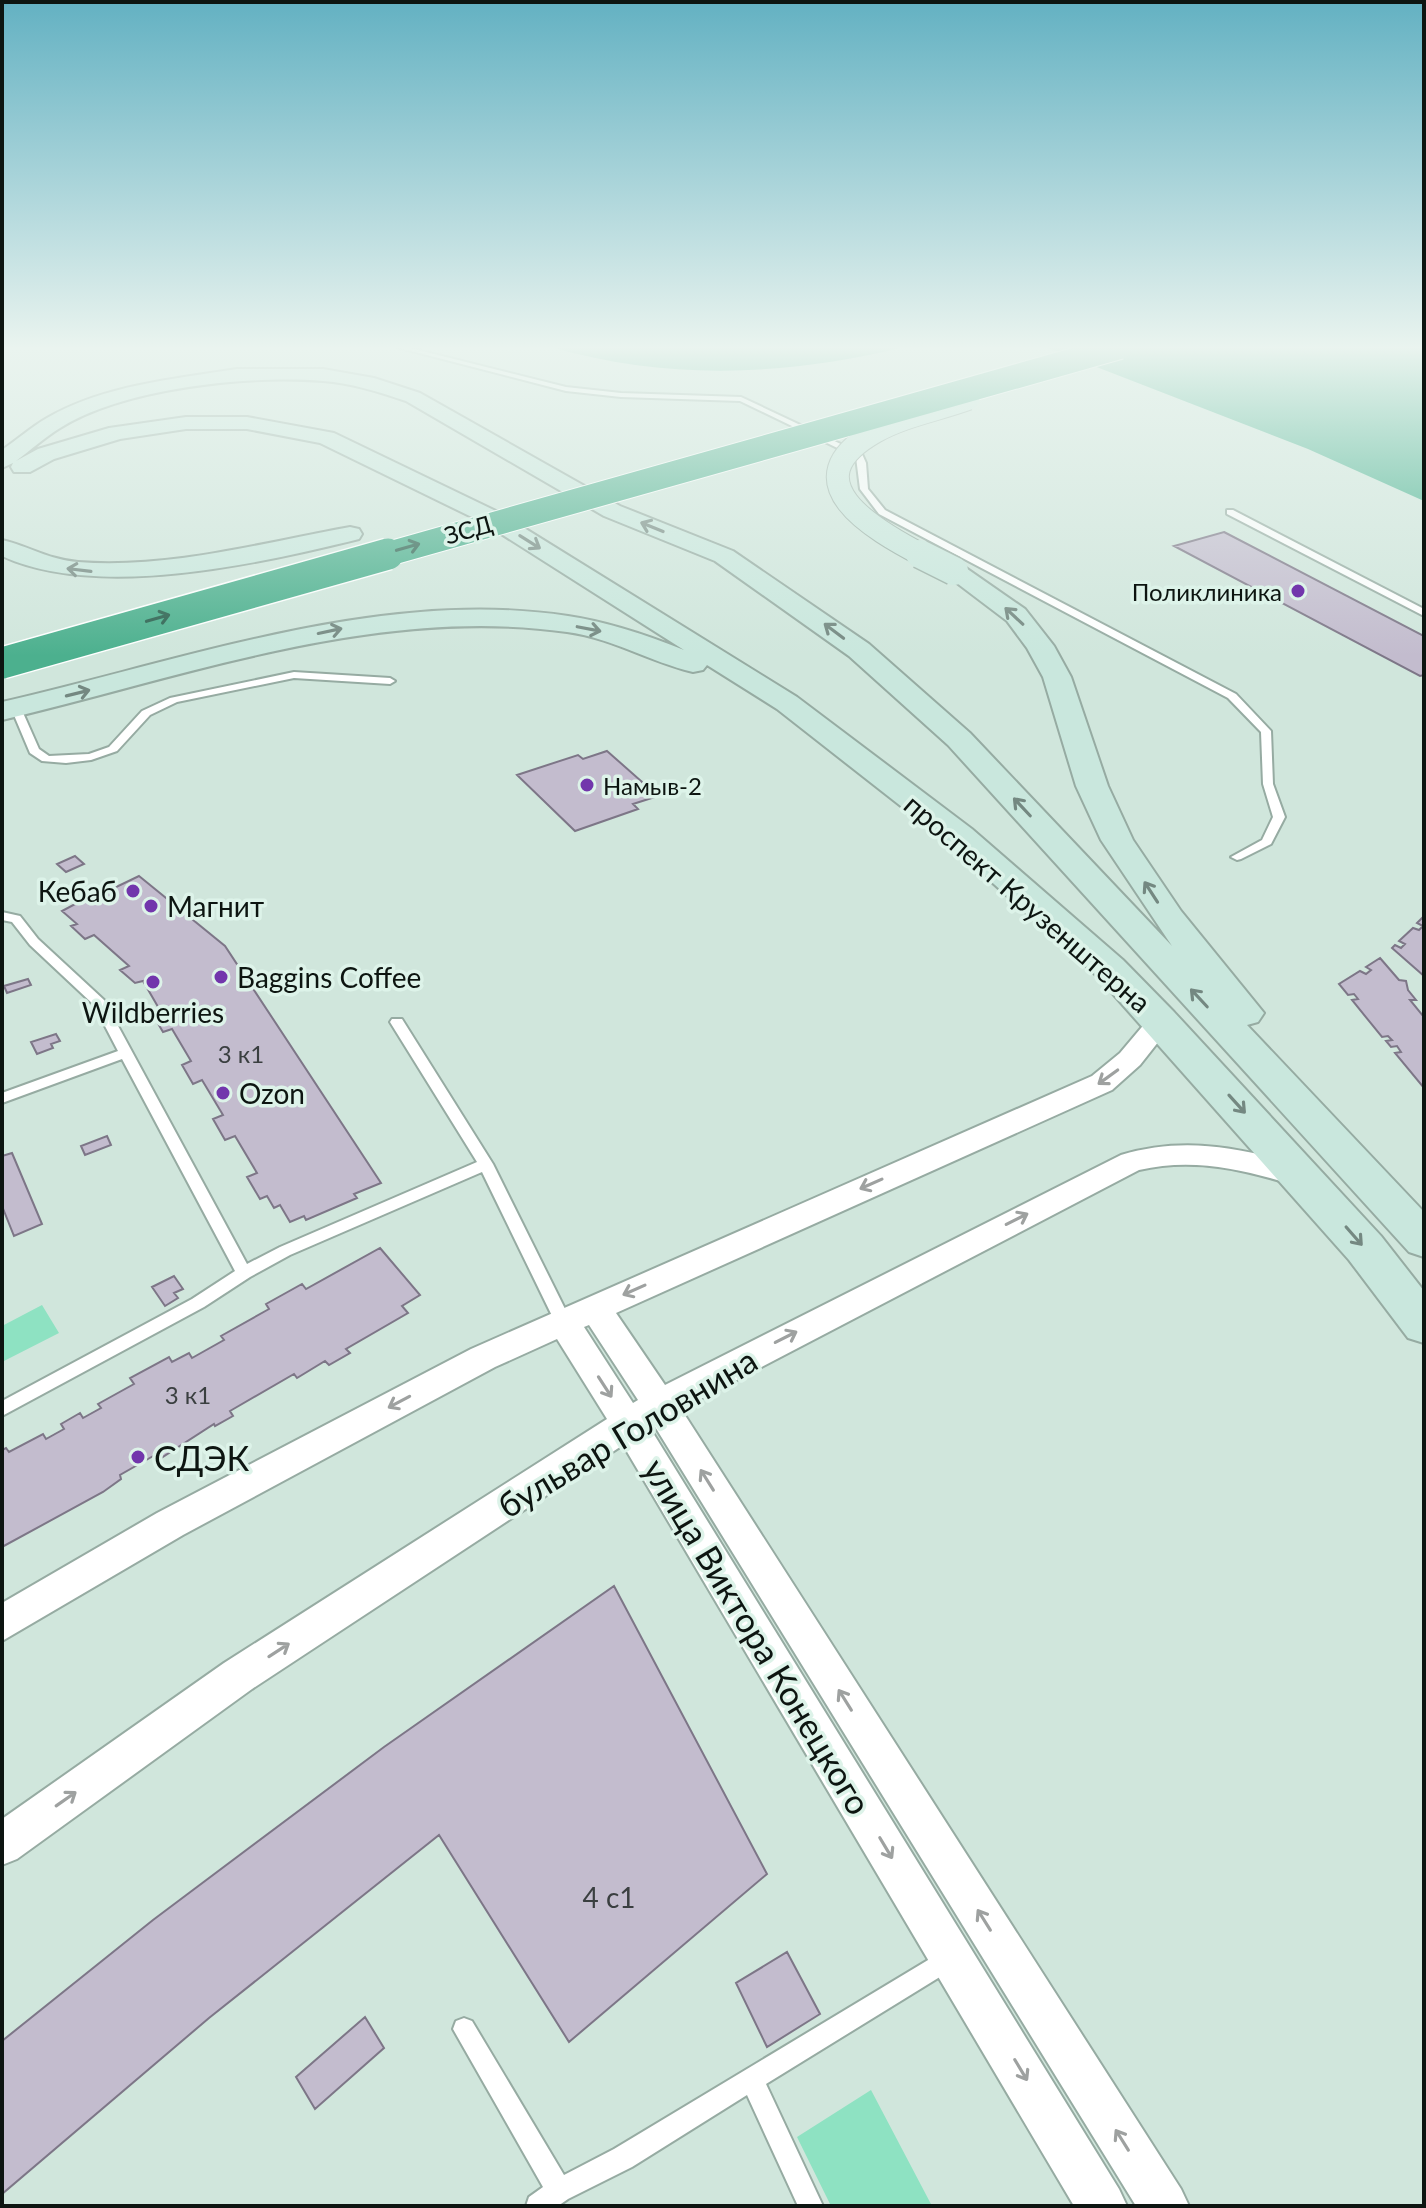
<svg xmlns="http://www.w3.org/2000/svg" width="1426" height="2208" font-family="Lato,sans-serif">
  <style>
    .green { fill: #8ee2c2 }
    .water { fill: #3dad89 }
    .building { fill: #c3bcce; stroke: #7d7687; stroke-width: 2 }
    .lines { fill: none; stroke-linecap: round; stroke-linejoin: round }
    .lane-casing { stroke: #96aba2; stroke-width: 4 }
    .street-casing { stroke: #96aba2; stroke-width: 4 }
    .secondary-casing { stroke: #96aba2; stroke-width: 4 }
    .lane { fill: #fff; fill-rule: evenodd }
    .street { fill: #fff; fill-rule: evenodd }
    .secondary { fill: #c9e7dd; fill-rule: evenodd }
    .secondary-bridge-far1-casing { stroke: #96aba2; stroke-width: 24; stroke-linecap: butt }
    .secondary-bridge-casing { stroke: #96aba2; stroke-width: 31; stroke-linecap: butt }
    .highway-bridge-far1-casing { stroke: #fff; stroke-width: 26; stroke-linecap: butt }
    .highway-bridge-casing { stroke: #fff; stroke-width: 34; stroke-linecap: butt }
    .secondary-bridge-far1 { stroke: #c9e7dd; stroke-width: 22 }
    .secondary-bridge { stroke: #c9e7dd; stroke-width: 28 }
    .highway-bridge-far1 { stroke: #4cb08e; stroke-width: 24 }
    .highway-bridge { stroke: #4cb08e; stroke-width: 31 }
    .oneway { stroke: #748881 }
    .oneway2 { stroke: #2c6250 }
    .oneway3 { stroke: #9ea1a0 }
    .poi-dot { fill: #7236ac; stroke: #ddf3e9; stroke-width: 3 }
    .labels { text-anchor: middle; dominant-baseline: central; stroke-width: 7; stroke-linejoin: round; paint-order: stroke }
    .far-street-label { font-size: 24px; fill: #0d1511; stroke: #ddf3e9 }
    .far-poi-label { font-size: 24px; fill: #0d1511; stroke: #ddf3e9; text-anchor: end }
    .number-label { font-size: 24px; fill: #3a3f40 }
    .poi-label { font-size: 28px; fill: #0d1511; stroke: #ddf3e9; text-anchor: start }
    .street-label { font-size: 28px; fill: #0d1511; stroke: #ddf3e9 }
    .near-number-label { font-size: 28px; fill: #3a3f40 }
    .near-street-label { font-size: 34px; fill: #0d1511; stroke: #ddf3e9 }
    .near-poi-label { font-size: 34px; fill: #0d1511; stroke: #ddf3e9; text-anchor: start }
  </style>
  <rect width="100%" height="100%" fill="#d0e6dc"/>
  <path class="green" d="M 42,1305 L 59,1333 L 2,1362 L 2,1326 Z
    M 871,2090 L 932,2206 L 831,2206 L 797,2137 Z"/>
  <path class="water" d="M 551,347 L 904,347 C 786,376 668,381 551,347 Z
    M 1045,347 L 1424,347 L 1424,501 L 1308,449 Z"/>
  <path class="building" d="M 1224,532 L 1424,636 L 1424,675 L 1420,676 L 1174,546 Z
    M 607,751 L 658,796 L 633,804 L 638,809 L 575,831 L 517,775 L 578,755 L 583,759 Z
    M 75,856 L 84,864 L 66,872 L 57,864 Z
    M 139,876 L 225,946 L 381,1183 L 354,1194 L 357,1198 L 306,1220 L 304,1216 L 290,1222 L 280,1205 L 274,1208 L 267,1196 L 260,1199 L 247,1177 L 257,1173 L 235,1136 L 225,1140 L 213,1119 L 223,1115 L 202,1080 L 193,1084 L 182,1065 L 191,1061 L 172,1029 L 163,1032 L 153,1015 L 161,1012 L 143,981 L 135,983 L 120,970 L 129,966 L 94,935 L 85,939 L 71,926 L 77,924 L 62,911 L 107,887 L 110,890 Z
    M 1423,917 L 1424,917 L 1424,976 L 1392,948 L 1395,945 L 1401,948 L 1405,944 L 1399,941 L 1413,928 L 1419,930 L 1423,926 L 1417,923 Z
    M 1380,958 L 1399,980 L 1406,981 L 1408,990 L 1416,1000 L 1410,1000 L 1424,1017 L 1424,1088 L 1395,1053 L 1401,1052 L 1397,1046 L 1391,1047 L 1386,1041 L 1392,1040 L 1388,1036 L 1382,1037 L 1352,1000 L 1358,999 L 1354,994 L 1348,995 L 1339,984 L 1360,971 L 1366,974 L 1371,970 L 1366,967 Z
    M 28,979 L 31,985 L 7,993 L 4,986 Z
    M 56,1034 L 60,1041 L 51,1044 L 53,1048 L 37,1054 L 31,1042 Z
    M 107,1136 L 111,1145 L 85,1155 L 81,1146 Z
    M 12,1153 L 42,1224 L 14,1236 L 2,1206 L 2,1156 Z
    M 380,1248 L 420,1295 L 402,1306 L 408,1313 L 346,1349 L 350,1353 L 329,1365 L 325,1361 L 297,1378 L 294,1374 L 230,1411 L 233,1416 L 215,1426 L 214,1424 L 158,1460 L 155,1455 L 120,1475 L 121,1479 L 103,1492 L 2,1547 L 2,1450 L 6,1448 L 9,1452 L 43,1434 L 46,1439 L 64,1429 L 61,1424 L 80,1413 L 83,1418 L 101,1408 L 98,1404 L 134,1384 L 130,1378 L 169,1357 L 172,1362 L 189,1353 L 192,1358 L 224,1340 L 221,1336 L 269,1309 L 266,1304 L 302,1284 L 306,1289 Z
    M 174,1276 L 183,1289 L 174,1293 L 178,1298 L 165,1306 L 152,1287 Z
    M 614,1586 L 767,1874 L 569,2042 L 439,1835 L 209,2018 L 2,2194 L 2,2041 L 153,1920 L 384,1747 Z
    M 787,1952 L 820,2014 L 767,2047 L 736,1983 Z
    M 365,2017 L 384,2048 L 315,2109 L 296,2077 Z"/>
  <g class="lines">
    <g class="lane-casing">
      <path id="lane" d="M 396,347 L 406,347 L 566,387 L 621,393 L 741,397 L 862,454 L 866,463 L 868,489 L 885,510 L 1236,694 L 1271,731 L 1273,784 L 1285,817 L 1271,844 L 1241,859 L 1237,860 L 1231,857 L 1262,840 L 1273,817 L 1263,784 L 1261,732 L 1228,698 L 879,514 L 860,489 L 856,457 L 740,401 L 621,397 L 566,391 Z
        M 1227,510 L 1233,510 L 1424,609 L 1424,616 L 1227,514 Z
        M 294,672 L 390,678 L 395,681 L 390,684 L 294,678 L 177,702 L 150,715 L 117,751 L 91,760 L 66,763 L 42,761 L 30,753 L 11,708 L 20,706 L 39,749 L 49,756 L 89,754 L 109,747 L 142,711 L 170,698 Z
        M 2,912 L 20,916 L 38,939 L 104,1000 L 247,1264 L 280,1247 L 477,1162 L 390,1022 L 392,1019 L 402,1019 L 493,1164 L 571,1321 L 569,1326 L 563,1327 L 557,1326 L 482,1172 L 290,1255 L 250,1277 L 204,1307 L 2,1416 L 2,1401 L 192,1299 L 235,1271 L 122,1059 L 2,1103 L 2,1093 L 118,1051 L 94,1005 L 30,945 L 12,922 L 2,920 Z
        M 948,1948 L 956,1951 L 959,1959 L 956,1967 L 766,2084 L 823,2206 L 798,2206 L 747,2095 L 632,2167 L 568,2199 L 558,2206 L 526,2206 L 529,2197 L 543,2187 L 453,2029 L 456,2021 L 464,2018 L 472,2021 L 564,2175 L 614,2149 Z"/>
    </g>
    <g class="street-casing">
      <path id="street" d="M 1161,1012 L 1170,1015 L 1174,1021 L 1170,1027 L 1140,1065 L 1112,1090 L 616,1313 L 665,1385 L 1121,1155 C 1187,1135 1246,1149 1310,1168 L 1315,1176 L 1310,1184 L 1300,1187 C 1246,1170 1195,1157 1139,1170 L 681,1409 L 1181,2189 L 1189,2206 L 1136,2206 L 654,1425 L 650,1428 L 1119,2189 L 1127,2206 L 1074,2206 L 623,1445 L 252,1689 L 17,1859 L 2,1865 L 2,1819 L 224,1663 L 607,1419 L 557,1339 L 495,1367 L 183,1535 L 2,1641 L 2,1603 L 157,1513 L 471,1349 L 1092,1076 L 1120,1053 L 1152,1015 ZM 589,1325 L 638,1400 L 633,1403 L 584,1327 Z"/>
    </g>
    <g class="secondary-casing">
      <path id="secondary" d="M 237,369 L 323,369 L 374,378 L 420,393 L 620,506 L 733,551 L 869,644 L 970,733 L 1172,946 L 1101,840 L 1076,786 L 1043,677 L 1027,648 L 1007,621 L 941,571 L 945,566 L 963,566 L 1025,609 L 1054,646 L 1071,677 L 1108,786 L 1133,840 L 1181,911 L 1264,1013 L 1258,1022 L 1247,1025 L 1424,1212 L 1424,1257 L 1409,1252 L 948,745 L 849,656 L 715,561 L 604,516 L 406,401 C 379,392 351,383 323,381 C 249,375 124,388 60,428 C 45,437 31,450 16,461 L 38,449 L 109,428 L 186,417 L 247,417 L 334,433 L 500,513 L 797,697 L 972,829 L 1123,960 L 1174,1012 L 1381,1236 L 1424,1291 L 1424,1343 L 1408,1338 L 1349,1260 L 1097,976 L 948,843 L 777,709 L 707,665 L 703,670 L 693,672 C 650,662 612,638 567,632 C 376,605 185,677 2,720 L 2,702 C 182,661 382,587 568,616 C 608,622 647,635 684,650 L 484,523 L 320,443 L 247,429 L 186,429 L 120,439 L 54,459 L 30,472 L 14,472 L 11,467 L 13,463 L 2,468 L 2,450 C 17,440 31,427 47,418 C 104,385 174,379 237,369 Z
        M 350,527 L 359,529 L 362,534 L 359,539 C 259,564 97,600 2,556 L 2,540 C 28,546 50,560 78,562 C 169,569 261,543 350,527 Z"/>
    </g>
    <use href="#lane" class="lane"/>
    <use href="#street" class="street"/>
    <use href="#secondary" class="secondary"/>
    <g class="secondary-bridge-far1-casing">
      <path id="secondary-bridge-far1" d="M 924,556 C 872,529 789,481 875,432 C 903,416 938,410 968,399"/>
    </g>
    <g class="secondary-bridge-casing">
      <path id="secondary-bridge" d="M 920,554 L 954,571"/>
    </g>
    <g class="highway-bridge-far1-casing">
      <path id="highway-bridge-far1" d="M 381,556 L 1120,347"/>
    </g>
    <g class="highway-bridge-casing">
      <path id="highway-bridge" d="M 2,663 L 388,554"/>
    </g>
    <use href="#secondary-bridge-far1" class="secondary-bridge-far1"/>
    <use href="#secondary-bridge" class="secondary-bridge"/>
    <use href="#highway-bridge-far1" class="highway-bridge-far1"/>
    <use href="#highway-bridge" class="highway-bridge"/>
  </g>
  <defs><path id="oneway-shaft" d="M-6 0H5M1.5-3L5.5 0L1.5 3" fill="none" stroke-width="1.6" stroke-linecap="round" stroke-linejoin="round" transform="scale(2)"/></defs>
  <g class="oneway">
    <use href="#oneway-shaft" transform="translate(652 527) rotate(-158)"/>
    <use href="#oneway-shaft" transform="translate(530 542) rotate(32)"/>
    <use href="#oneway-shaft" transform="translate(79 570) rotate(-173)"/>
    <use href="#oneway-shaft" transform="translate(1014 616) rotate(-137)"/>
    <use href="#oneway-shaft" transform="translate(589 629) rotate(11)"/>
    <use href="#oneway-shaft" transform="translate(330 631) rotate(-12)"/>
    <use href="#oneway-shaft" transform="translate(834 631) rotate(-143)"/>
    <use href="#oneway-shaft" transform="translate(78 693) rotate(-14)"/>
    <use href="#oneway-shaft" transform="translate(1022 807) rotate(-133)"/>
    <use href="#oneway-shaft" transform="translate(1151 892) rotate(-123)"/>
    <use href="#oneway-shaft" transform="translate(1199 998) rotate(-133)"/>
    <use href="#oneway-shaft" transform="translate(1237 1104) rotate(48)"/>
    <use href="#oneway-shaft" transform="translate(1354 1236) rotate(49)"/>
  </g>
  <g class="oneway2">
    <use href="#oneway-shaft" transform="translate(408 547) rotate(-16)"/>
    <use href="#oneway-shaft" transform="translate(158 618) rotate(-16)"/>
  </g>
  <g class="oneway3">
    <use href="#oneway-shaft" transform="translate(1108 1077) rotate(144)"/>
    <use href="#oneway-shaft" transform="translate(871 1184) rotate(156)"/>
    <use href="#oneway-shaft" transform="translate(1017 1219) rotate(-27)"/>
    <use href="#oneway-shaft" transform="translate(634 1290) rotate(156)"/>
    <use href="#oneway-shaft" transform="translate(786 1337) rotate(-27)"/>
    <use href="#oneway-shaft" transform="translate(605 1387) rotate(57)"/>
    <use href="#oneway-shaft" transform="translate(399 1402) rotate(152)"/>
    <use href="#oneway-shaft" transform="translate(707 1480) rotate(-122)"/>
    <use href="#oneway-shaft" transform="translate(279 1650) rotate(-33)"/>
    <use href="#oneway-shaft" transform="translate(845 1700) rotate(-122)"/>
    <use href="#oneway-shaft" transform="translate(66 1799) rotate(-35)"/>
    <use href="#oneway-shaft" transform="translate(886 1848) rotate(59)"/>
    <use href="#oneway-shaft" transform="translate(984 1920) rotate(-122)"/>
    <use href="#oneway-shaft" transform="translate(1021 2070) rotate(59)"/>
    <use href="#oneway-shaft" transform="translate(1122 2140) rotate(-122)"/>
  </g>
  <linearGradient id="sky" x2="0" y2="1"><stop stop-color="#63b1c2"/><stop offset="0.53" stop-color="#eaf4ef"/><stop offset="1" stop-color="#eaf4ef" stop-opacity="0"/></linearGradient>
  <rect width="1426" height="656" fill="url(#sky)"/>
  <g class="poi-dot">
    <circle cx="1298" cy="591" r="8"/>
    <circle cx="587" cy="785" r="8"/>
    <circle cx="133" cy="891" r="8"/>
    <circle cx="151" cy="906" r="8"/>
    <circle cx="221" cy="977" r="8"/>
    <circle cx="153" cy="982" r="8"/>
    <circle cx="223" cy="1093" r="8"/>
    <circle cx="138" cy="1457" r="8"/>
  </g>
  <g class="labels">
    <g class="far-street-label">
      <text transform="translate(468 529) rotate(-16)">ЗСД</text>
    </g>
    <g class="far-poi-label">
      <text x="1282" y="591">Поликлиника</text>
      <text x="603" y="785" text-anchor="start">Намыв-2</text>
    </g>
    <g class="number-label">
      <text x="241" y="1053">3 к1</text>
      <text x="188" y="1394">3 к1</text>
    </g>
    <g class="poi-label">
      <text x="117" y="891" text-anchor="end">Кебаб</text>
      <text x="167" y="906">Магнит</text>
      <text x="237" y="977">Baggins Coffee</text>
      <text x="153" y="1012" text-anchor="middle">Wildberries</text>
      <text x="239" y="1093">Ozon</text>
    </g>
    <g class="street-label">
      <text transform="translate(1028 903) rotate(41)">проспект Крузенштерна</text>
    </g>
    <g class="near-number-label">
      <text x="609" y="1897">4 с1</text>
    </g>
    <g class="near-street-label">
      <text transform="translate(627 1432) rotate(-31)">бульвар Головнина</text>
      <text transform="translate(758 1636) rotate(59)">улица Виктора Конецкого</text>
    </g>
    <g class="near-poi-label">
      <text x="154" y="1457">СДЭК</text>
    </g>
  </g>
  <rect width="1426" height="2208" fill="none" stroke="#0d1511" stroke-width="8"/>
</svg>
